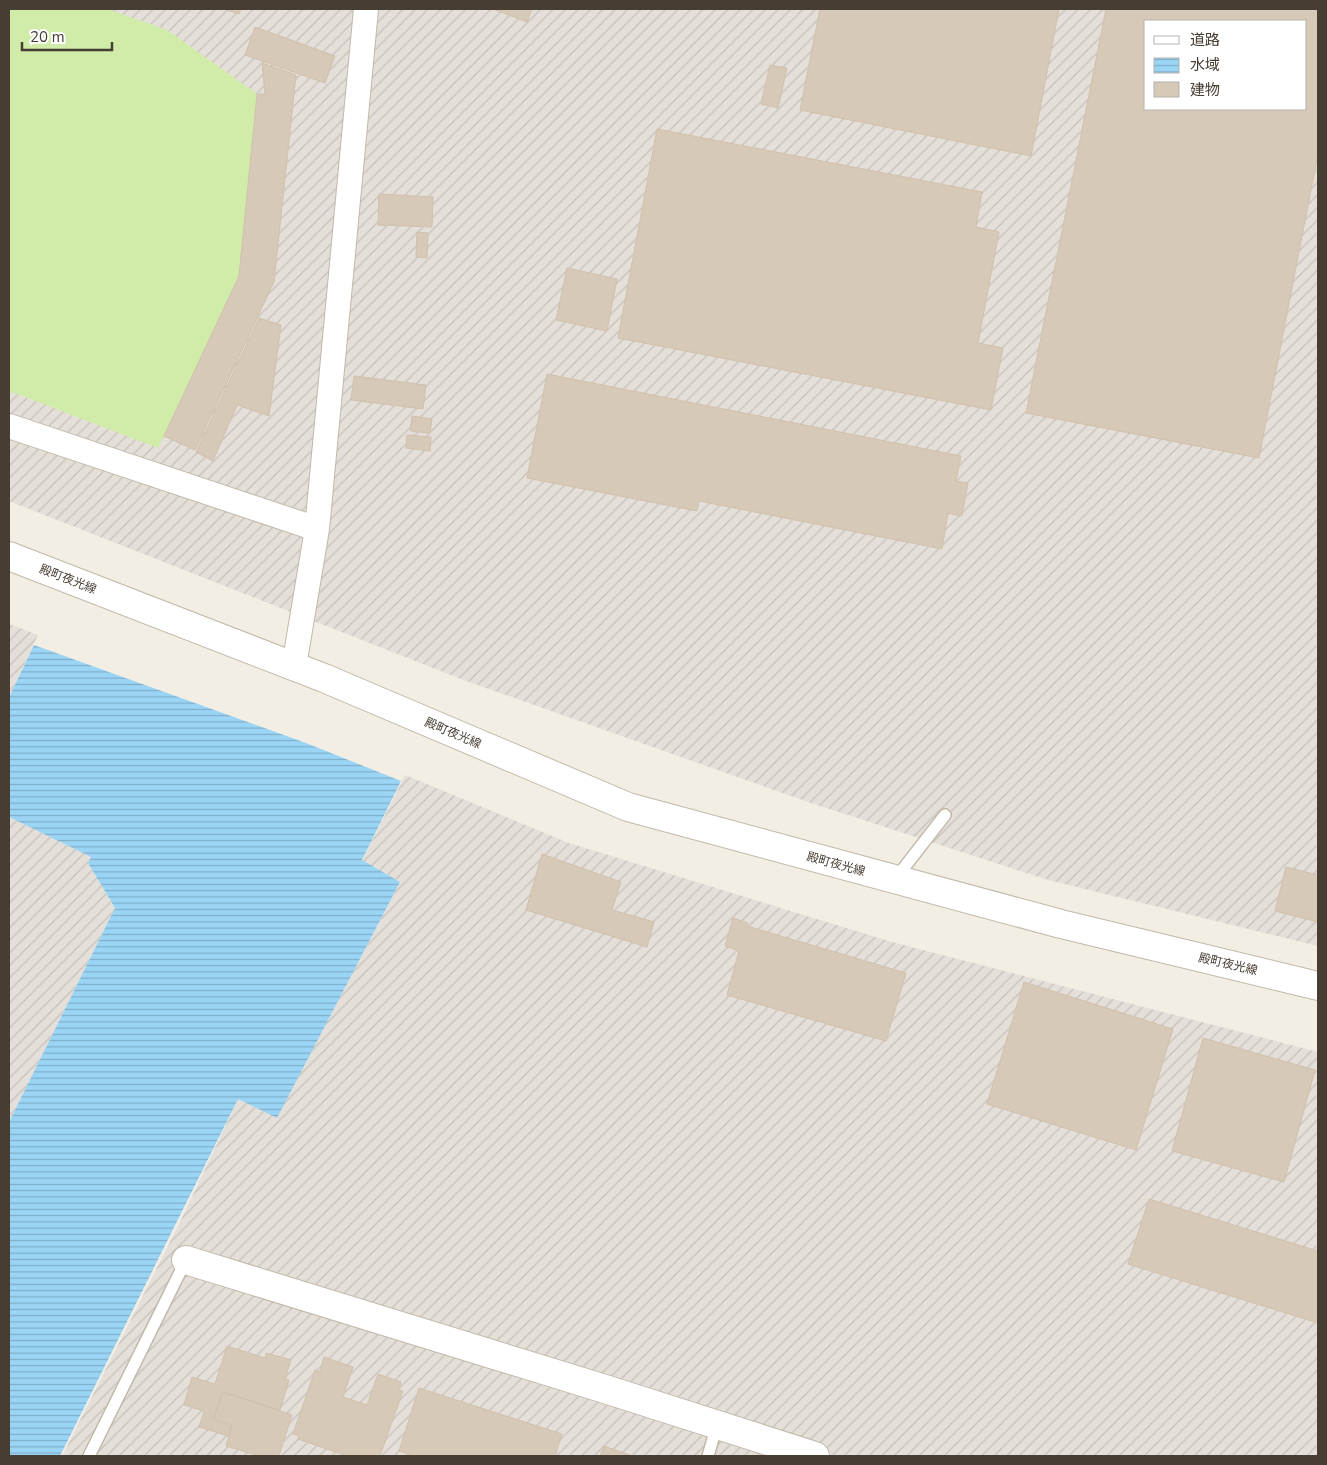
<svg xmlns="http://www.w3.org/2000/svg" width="1327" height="1465" font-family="'Nunito Sans','Noto Sans JP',sans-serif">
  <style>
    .industrial { fill: url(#industrial-furrows); fill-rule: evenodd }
    .grass { fill: #d0eca8 }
    .water { fill: url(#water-rules) }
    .building { fill: #d6c9b8; stroke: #d1c0ab; fill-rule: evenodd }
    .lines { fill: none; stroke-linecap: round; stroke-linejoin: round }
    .service-casing { stroke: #c2b8a8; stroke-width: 14 }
    .minor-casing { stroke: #c2b8a8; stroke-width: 26 }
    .tertiary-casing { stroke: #c2b8a8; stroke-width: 30 }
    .service { stroke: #fff; stroke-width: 11 }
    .minor { stroke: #fff; stroke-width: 24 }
    .tertiary { stroke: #fff; stroke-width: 28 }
    .labels { text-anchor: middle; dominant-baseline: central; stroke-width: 4; stroke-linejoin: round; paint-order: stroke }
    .street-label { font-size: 12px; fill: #463d33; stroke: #fff }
  </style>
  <defs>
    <pattern id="industrial-furrows" width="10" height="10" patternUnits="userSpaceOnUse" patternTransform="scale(1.25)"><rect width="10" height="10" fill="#e5dfd9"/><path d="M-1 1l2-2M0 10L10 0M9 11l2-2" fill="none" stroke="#c6c0bb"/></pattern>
    <pattern id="water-rules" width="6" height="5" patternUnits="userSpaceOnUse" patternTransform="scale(1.25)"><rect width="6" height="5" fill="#9ad5f6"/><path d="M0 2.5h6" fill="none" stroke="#7faec8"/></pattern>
  </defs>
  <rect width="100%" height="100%" fill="#f3eee3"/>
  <path class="industrial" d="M 9,9 L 1318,9 L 1318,946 L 1048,880 L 811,803 L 466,681 L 9,501 ZM 1146,21 L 1306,21 L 1306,109 L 1146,109 Z
    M 9,624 L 38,635 L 9,697 Z
    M 405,775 L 569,843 L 892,942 L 1318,1052 L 1318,1456 L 62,1456 L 179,1224 L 238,1099 L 277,1117 L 400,882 L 362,861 Z
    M 9,817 L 91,857 L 88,863 L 115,908 L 9,1122 Z"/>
  <path class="grass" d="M 9,9 L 107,9 L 167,30 L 257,94 L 239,276 L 158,448 L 9,391 Z"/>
  <path class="water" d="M 34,645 L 306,743 L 401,781 L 362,860 L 400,882 L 277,1118 L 238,1099 L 60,1456 L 9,1456 L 9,1122 L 115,908 L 88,863 L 91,857 L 9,817 L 9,697 Z"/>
  <path class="building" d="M 224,9 L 241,9 L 239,14 Z
    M 493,9 L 532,9 L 527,22 Z
    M 820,9 L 1059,9 L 1031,156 L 800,110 Z
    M 1106,9 L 1318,9 L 1318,154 L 1259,458 L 1026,413 ZM 1146,21 L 1306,21 L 1306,109 L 1146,109 Z
    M 255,27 L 335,56 L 325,83 L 245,55 Z
    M 262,63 L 296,75 L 274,282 L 195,450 L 164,436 L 239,276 L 257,94 L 265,94 Z
    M 770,65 L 787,68 L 778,108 L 761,104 Z
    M 657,129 L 982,192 L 976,227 L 999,232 L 978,343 L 1003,348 L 991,410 L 618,338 Z
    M 379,194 L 433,197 L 432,227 L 378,225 Z
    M 417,232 L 428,233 L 427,258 L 416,257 Z
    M 567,268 L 617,279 L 607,331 L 556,320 Z
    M 259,318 L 281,325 L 269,416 L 237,405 L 213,461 L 196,452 Z
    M 547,374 L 961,456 L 956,481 L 968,483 L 962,516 L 948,513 L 942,549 L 699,501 L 697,511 L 527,478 Z
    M 354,376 L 426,385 L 423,409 L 351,400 Z
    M 412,416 L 432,419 L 430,433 L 410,431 Z
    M 407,435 L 431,437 L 430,451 L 406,448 Z
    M 542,854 L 621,882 L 612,910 L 654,922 L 647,947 L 526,910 Z
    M 1286,867 L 1318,875 L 1318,922 L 1275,911 Z
    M 733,918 L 748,923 L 747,926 L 906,973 L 886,1041 L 727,995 L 739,951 L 725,946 Z
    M 1024,982 L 1173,1029 L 1136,1150 L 987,1104 Z
    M 1203,1038 L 1315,1070 L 1284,1182 L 1172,1151 Z
    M 1149,1199 L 1318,1251 L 1318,1323 L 1128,1264 Z
    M 227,1346 L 265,1358 L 266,1353 L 291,1360 L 285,1379 L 289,1380 L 280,1410 L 222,1392 L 213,1420 L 231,1426 L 228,1436 L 199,1427 L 204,1411 L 184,1405 L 192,1377 L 215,1384 Z
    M 324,1357 L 353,1367 L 343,1397 L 367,1405 L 378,1374 L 401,1382 L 399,1390 L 403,1391 L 380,1456 L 347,1456 L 298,1439 L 299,1436 L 293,1434 L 315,1370 L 320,1372 Z
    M 419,1388 L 562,1434 L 555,1456 L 414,1456 L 399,1451 Z
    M 223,1392 L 292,1415 L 279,1456 L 259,1456 L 226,1446 L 232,1425 L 214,1419 Z
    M 604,1446 L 633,1456 L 600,1456 Z"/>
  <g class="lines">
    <g class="service-casing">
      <path id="service" d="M 896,878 L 945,815
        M 89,1456 L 186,1260
        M 708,1456 L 717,1425"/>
    </g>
    <g class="minor-casing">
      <path id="minor" d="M 9,426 L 317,529
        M 294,666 L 317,529 L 366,9"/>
    </g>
    <g class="tertiary-casing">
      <path id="tertiary" d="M 9,556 L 324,678 L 628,807 L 1061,924 L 1318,986
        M 186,1260 L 605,1389 L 815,1456"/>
    </g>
    <use href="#service" class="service"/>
    <use href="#minor" class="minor"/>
    <use href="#tertiary" class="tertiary"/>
  </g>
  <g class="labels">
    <g class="street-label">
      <text transform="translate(68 579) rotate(21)">殿町夜光線</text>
      <text transform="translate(453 733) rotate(23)">殿町夜光線</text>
      <text transform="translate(836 864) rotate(15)">殿町夜光線</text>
      <text transform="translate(1228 964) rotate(13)">殿町夜光線</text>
    </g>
  </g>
  <rect width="1327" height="1465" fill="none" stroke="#463d33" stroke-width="20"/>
  <rect x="1144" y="20" width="162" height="90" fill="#ffffff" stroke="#b5b1ad"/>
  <rect x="1154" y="36" width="25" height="8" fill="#ffffff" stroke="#b5b1ad"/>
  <text x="1190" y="45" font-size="15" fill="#463d33">道路</text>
  <rect x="1154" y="58" width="25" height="15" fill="url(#water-rules)" stroke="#b5b1ad"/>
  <text x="1190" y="70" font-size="15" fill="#463d33">水域</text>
  <rect x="1154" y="82" width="25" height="15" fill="#d6c9b8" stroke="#b5b1ad"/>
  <text x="1190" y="95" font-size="15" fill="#463d33">建物</text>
  <path d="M22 42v8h90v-8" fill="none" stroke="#463d33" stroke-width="2.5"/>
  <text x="30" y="42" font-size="15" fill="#463d33" stroke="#ffffff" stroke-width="4" paint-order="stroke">20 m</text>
</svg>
